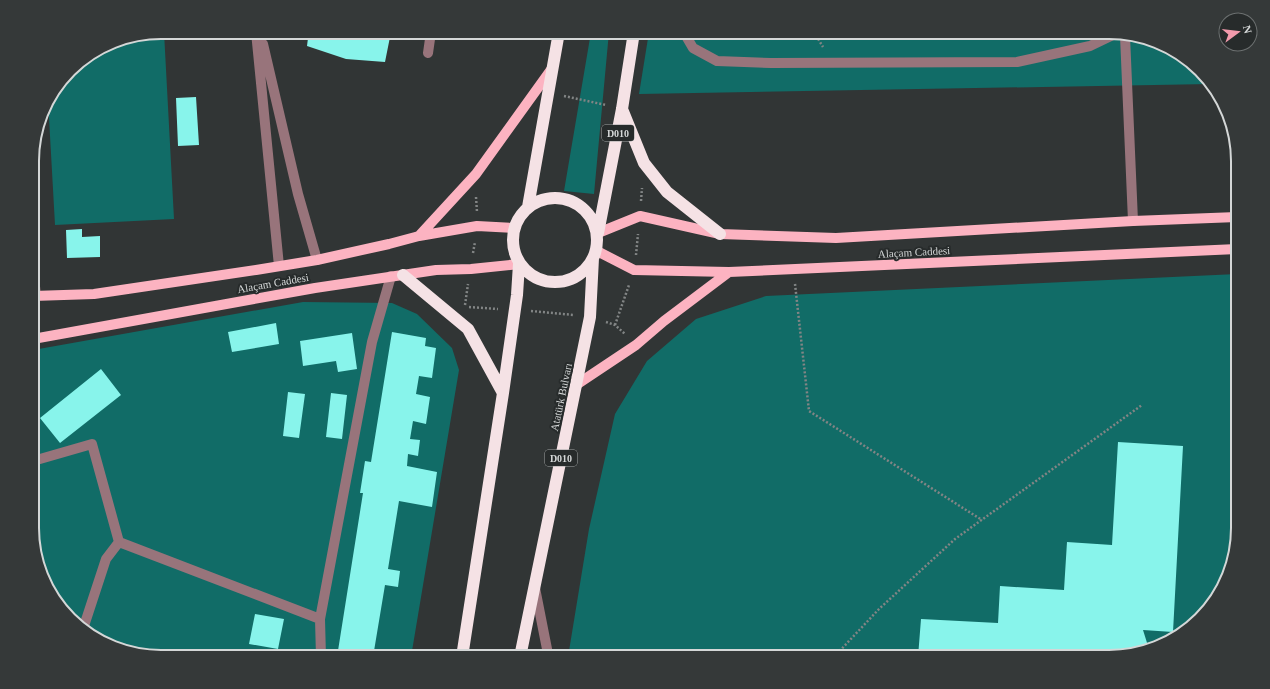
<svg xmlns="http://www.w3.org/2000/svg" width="1270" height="689" font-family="Georgia,serif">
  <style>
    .green { fill: #116c67 }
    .building { fill: #88f4eb }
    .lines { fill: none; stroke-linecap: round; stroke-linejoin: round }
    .path { stroke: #828585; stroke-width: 2.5; stroke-dasharray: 2 2; stroke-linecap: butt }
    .minor { stroke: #98747b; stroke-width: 10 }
    .major { stroke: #fcb3c1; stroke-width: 10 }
    .highway { stroke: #f5e2e5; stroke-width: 12 }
    .labels { text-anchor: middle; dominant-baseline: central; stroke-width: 4; stroke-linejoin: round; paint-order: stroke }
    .shield { fill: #272b2b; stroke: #a0a3a3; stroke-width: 1 }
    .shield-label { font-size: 10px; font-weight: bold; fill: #d4d7d7 }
    .street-label { font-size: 11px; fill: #d4d7d7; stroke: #272b2b }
    .rim { fill: none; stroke: #d4d7d7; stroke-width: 2 }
  </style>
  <rect width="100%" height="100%" fill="#313535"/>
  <path class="green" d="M 161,32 L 164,32 L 174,219 L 55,225 L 48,100 L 76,64 L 112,42 Z
    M 591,32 L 609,32 L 594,194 L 564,191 Z
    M 649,32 L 1109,32 L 1166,45 L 1210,84 L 639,94 Z
    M 1237,274 L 1238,528 L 1225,585 L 1180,635 L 1117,657 L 568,657 L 589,529 L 615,414 L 647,361 L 696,319 L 766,296 Z
    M 303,302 L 392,303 L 417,314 L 452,348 L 459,370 L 411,657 L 161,657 L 104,644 L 54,600 L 33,545 L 33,350 Z"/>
  <path class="building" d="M 297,32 L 391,32 L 385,62 L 346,59 L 307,46 L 308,38 L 297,35 Z
    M 196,97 L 199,145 L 178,146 L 176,98 Z
    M 82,229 L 82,237 L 100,236 L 100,257 L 67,258 L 66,230 Z
    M 276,323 L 279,344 L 232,352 L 228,332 Z
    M 392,332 L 426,338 L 425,346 L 436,348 L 432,378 L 419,376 L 416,394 L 430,397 L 426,424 L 413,421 L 410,439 L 420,440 L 418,456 L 408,454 L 407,466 L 437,472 L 432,507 L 399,501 L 388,569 L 400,571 L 398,587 L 385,585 L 373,657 L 337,657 L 363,493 L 360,493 L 365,461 L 371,462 Z
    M 352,333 L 357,369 L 338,372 L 336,361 L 303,366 L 300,341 Z
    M 101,369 L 121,395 L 60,443 L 40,418 Z
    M 288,392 L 305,394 L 299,438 L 283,436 Z
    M 331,393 L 347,395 L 342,439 L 326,437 Z
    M 1118,442 L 1183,446 L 1173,632 L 1143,630 L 1148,646 L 1117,657 L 918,657 L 921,619 L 998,623 L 1000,586 L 1064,590 L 1067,542 L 1112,545 Z
    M 255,614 L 284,619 L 278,649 L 249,644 Z
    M 261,652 L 284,656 L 284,657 L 260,657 Z"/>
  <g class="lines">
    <path class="path" d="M 814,32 L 823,47
      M 564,96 L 606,105
      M 476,197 L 477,212
      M 641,201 L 642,188
      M 473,253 L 475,242
      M 636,255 L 638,234
      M 795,284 L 809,411 L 982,520
      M 465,305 L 468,284
      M 469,307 L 498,309
      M 531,311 L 574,315
      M 606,322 L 615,325 L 625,334
      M 615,325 L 629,285
      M 834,657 L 879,609 L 955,539 L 1142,405"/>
    <path class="minor" d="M 256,32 L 279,266
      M 687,32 L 686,36 L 693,48 L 717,61 L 771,63 L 1017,62 L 1090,46 L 1115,34
      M 1125,36 L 1133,221
      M 263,44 L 298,194 L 317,260
      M 428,53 L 431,32
      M 33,267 L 36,296
      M 33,461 L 92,444 L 119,542 L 320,619
      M 535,588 L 548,654 L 548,657
      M 84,626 L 106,559 L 119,542
      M 321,657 L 320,619 L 372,342 L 391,276"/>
    <path class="major" d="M 598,233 L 640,216 L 720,234 L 836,238 L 1133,221 L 1237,217
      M 419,236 L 476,174 L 553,67
      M 597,251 L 634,270 L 729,272 L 1237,249
      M 33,296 L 94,294 L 256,270 L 317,260 L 389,244 L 419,236 L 477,226 L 514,228
      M 33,339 L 315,288 L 436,270 L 471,269 L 519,264
      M 576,385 L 636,345 L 664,321 L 729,272"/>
    <path class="highway" d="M 622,109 L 644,163 L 667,192 L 720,234
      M513 240a42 42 0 1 1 84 0a42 42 0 1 1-84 0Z
      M 528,207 L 559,32
      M 598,233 L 622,109 L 634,32
      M 403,275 L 468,329 L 503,393
      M 462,657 L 503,393 L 517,295 L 519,264
      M 520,657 L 590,317 L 593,258"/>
  </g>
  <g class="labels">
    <g class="shield">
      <rect x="602" y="125" width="32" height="16" rx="3"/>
      <rect x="545" y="450" width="32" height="16" rx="3"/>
    </g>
    <g class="shield-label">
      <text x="618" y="133">D010</text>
      <text x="561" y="458">D010</text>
    </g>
    <g class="street-label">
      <text transform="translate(914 252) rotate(-3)">Alaçam Caddesi</text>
      <text transform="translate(273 283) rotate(-10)">Alaçam Caddesi</text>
      <text transform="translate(561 397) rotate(-78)">Atatürk Bulvarı</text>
    </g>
  </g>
  <path d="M0 0H1270V689H0ZM161 39H1109A122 122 0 0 1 1231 161V528A122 122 0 0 1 1109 650H161A122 122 0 0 1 39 528V161A122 122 0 0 1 161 39Z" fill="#353939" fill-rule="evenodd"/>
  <path class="rim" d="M161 39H1109A122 122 0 0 1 1231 161V528A122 122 0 0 1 1109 650H161A122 122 0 0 1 39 528V161A122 122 0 0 1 161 39Z"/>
  <g transform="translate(1238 32) rotate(75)"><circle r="19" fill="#272b2b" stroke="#6c7070"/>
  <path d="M0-3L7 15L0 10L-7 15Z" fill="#f39aac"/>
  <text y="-6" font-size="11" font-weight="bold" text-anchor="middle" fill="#d4d7d7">N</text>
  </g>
</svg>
